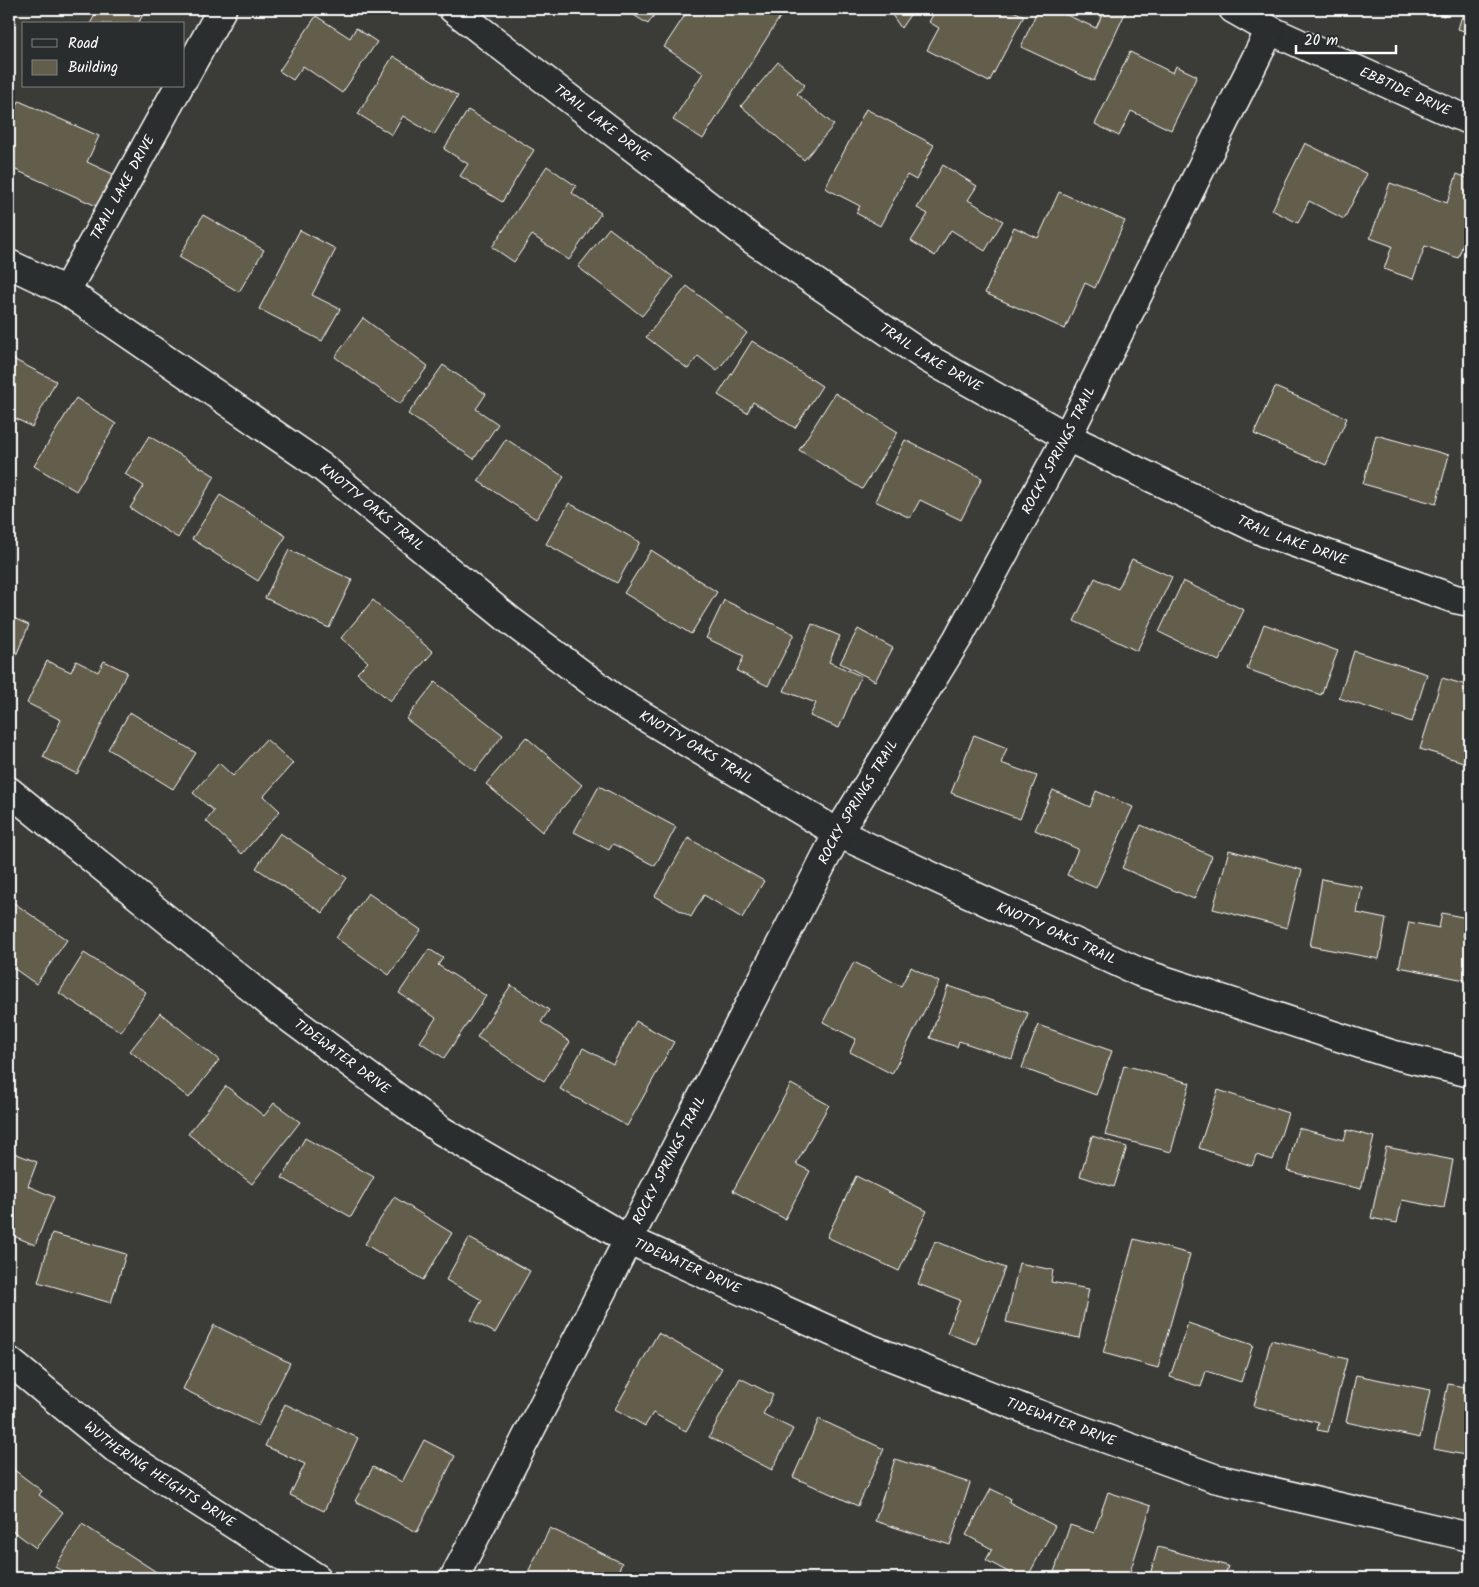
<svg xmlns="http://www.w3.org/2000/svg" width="1479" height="1587" font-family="Kalam,sans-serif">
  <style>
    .building { fill: #635d4c; stroke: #fff }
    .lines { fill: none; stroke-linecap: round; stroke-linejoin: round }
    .minor-casing { stroke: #fff; stroke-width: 31 }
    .minor { stroke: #2a2d2e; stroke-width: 28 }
    .labels { text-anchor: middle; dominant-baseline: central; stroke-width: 4; stroke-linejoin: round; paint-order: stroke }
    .street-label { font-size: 14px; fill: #fff; stroke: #2a2d2e }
  </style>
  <rect width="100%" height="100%" fill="#3b3b37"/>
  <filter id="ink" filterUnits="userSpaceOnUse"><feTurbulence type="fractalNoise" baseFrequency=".02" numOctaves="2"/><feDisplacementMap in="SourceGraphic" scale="10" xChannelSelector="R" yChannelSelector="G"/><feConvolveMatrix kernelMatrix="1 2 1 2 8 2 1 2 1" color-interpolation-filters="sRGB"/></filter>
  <g filter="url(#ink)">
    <path class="building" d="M 98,9 L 146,9 L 138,24 L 90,24 Z
      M 624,9 L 658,9 L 648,24 Z
      M 689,9 L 785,9 L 703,139 L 673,120 L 703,73 L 664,47 Z
      M 888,9 L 914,9 L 901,28 Z
      M 936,9 L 1009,9 L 1024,16 L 989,82 L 927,50 L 939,28 L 929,22 Z
      M 1038,9 L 1053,9 L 1096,28 L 1105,9 L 1127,9 L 1094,81 L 1021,47 Z
      M 1429,9 L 1447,9 L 1444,16 Z
      M 1464,9 L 1470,9 L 1470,33 L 1458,29 Z
      M 316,16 L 350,38 L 356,28 L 377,42 L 342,93 L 303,66 L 293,80 L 279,71 Z
      M 1130,52 L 1173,73 L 1176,66 L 1197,76 L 1171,130 L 1131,111 L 1119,136 L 1095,124 Z
      M 393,56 L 458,96 L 434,135 L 403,116 L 392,135 L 358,114 Z
      M 778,62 L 805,85 L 797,94 L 834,125 L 804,160 L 741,106 Z
      M 19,101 L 99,136 L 87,162 L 115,175 L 101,208 L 9,167 L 9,126 Z
      M 866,109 L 934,145 L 916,180 L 907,175 L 880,226 L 856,213 L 860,206 L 825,188 Z
      M 468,110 L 534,150 L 502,202 L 460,176 L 468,164 L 444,149 Z
      M 1305,143 L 1367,174 L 1344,219 L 1309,201 L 1298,223 L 1272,210 Z
      M 943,165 L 977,186 L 968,200 L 1003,221 L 985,251 L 951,230 L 935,256 L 911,241 L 928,214 L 917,208 Z
      M 547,166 L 576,186 L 572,193 L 601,213 L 569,260 L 532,235 L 514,262 L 492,247 Z
      M 1457,174 L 1470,179 L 1470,224 L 1458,258 L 1425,246 L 1413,279 L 1384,269 L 1392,246 L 1370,238 L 1390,183 L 1447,203 Z
      M 1059,192 L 1125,221 L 1095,288 L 1085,283 L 1065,329 L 985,293 L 1014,227 L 1038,238 Z
      M 203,215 L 264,250 L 239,292 L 179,257 Z
      M 609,228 L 673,277 L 642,316 L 578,267 Z
      M 300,230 L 336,249 L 312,295 L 340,309 L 322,341 L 259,309 Z
      M 687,286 L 747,333 L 717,371 L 698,356 L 688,369 L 646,337 Z
      M 363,318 L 428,366 L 400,404 L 335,357 Z
      M 752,341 L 822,386 L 795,428 L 753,402 L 747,413 L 718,395 Z
      M 9,357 L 56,381 L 32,427 L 9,415 Z
      M 443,365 L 486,394 L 476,409 L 498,424 L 474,459 L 408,414 Z
      M 1275,387 L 1347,418 L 1326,465 L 1254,434 Z
      M 835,393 L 898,432 L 862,489 L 799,450 Z
      M 76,398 L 116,424 L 76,491 L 34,466 Z
      M 1376,435 L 1449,455 L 1436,504 L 1363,484 Z
      M 149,436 L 215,476 L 178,538 L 130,508 L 144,486 L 125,474 Z
      M 506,439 L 564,477 L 536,519 L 478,481 Z
      M 905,440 L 982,478 L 961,520 L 920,500 L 910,518 L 875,501 Z
      M 220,495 L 286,536 L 258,581 L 192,539 Z
      M 569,503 L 640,542 L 617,583 L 546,544 Z
      M 289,550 L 352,580 L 329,628 L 265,598 Z
      M 651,550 L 717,592 L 691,634 L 624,593 Z
      M 1132,559 L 1172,577 L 1137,651 L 1074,621 L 1095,578 L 1118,589 Z
      M 1183,581 L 1244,610 L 1219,661 L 1159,632 Z
      M 373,600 L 433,652 L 390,701 L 357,673 L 368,662 L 341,638 Z
      M 724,600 L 794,634 L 768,686 L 737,671 L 744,656 L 706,638 Z
      M 9,616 L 29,625 L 9,672 Z
      M 812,624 L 840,636 L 829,662 L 861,676 L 839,728 L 810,716 L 816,703 L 784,691 Z
      M 1264,624 L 1338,651 L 1321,695 L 1247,669 Z
      M 858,629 L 893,648 L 875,681 L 840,663 Z
      M 1354,651 L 1427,674 L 1412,722 L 1339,698 Z
      M 47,661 L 71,672 L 76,661 L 98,672 L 104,661 L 127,672 L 77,774 L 43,757 L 61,720 L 27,703 Z
      M 1442,678 L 1470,686 L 1470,764 L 1420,749 Z
      M 435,682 L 503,735 L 475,771 L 406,719 Z
      M 130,712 L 196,753 L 173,789 L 108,749 Z
      M 974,735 L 1007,748 L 1001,763 L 1037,776 L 1020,819 L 951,793 Z
      M 526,737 L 582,785 L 542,832 L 486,784 Z
      M 266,739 L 293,763 L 264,796 L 280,811 L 242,854 L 206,821 L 214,811 L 193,793 L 219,763 L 233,776 Z
      M 599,786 L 676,827 L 655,866 L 613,844 L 609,850 L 574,832 Z
      M 1053,790 L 1090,807 L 1096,791 L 1133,807 L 1096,888 L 1067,875 L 1078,849 L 1035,830 Z
      M 1141,825 L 1212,856 L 1194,899 L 1122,868 Z
      M 280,833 L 347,878 L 323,913 L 256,868 Z
      M 688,838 L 764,881 L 742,918 L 704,895 L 691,917 L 655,896 Z
      M 1229,850 L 1302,870 L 1287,928 L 1213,909 Z
      M 1322,879 L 1362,887 L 1357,913 L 1386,919 L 1379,959 L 1310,946 Z
      M 368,893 L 421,930 L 389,975 L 336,938 Z
      M 14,903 L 67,940 L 36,984 L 9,965 L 9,910 Z
      M 1442,913 L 1467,918 L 1463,936 L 1470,937 L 1470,981 L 1399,967 L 1409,922 L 1439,928 Z
      M 429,949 L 443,958 L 438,965 L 486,996 L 444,1058 L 420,1042 L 436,1018 L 399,993 Z
      M 84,953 L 146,992 L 121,1032 L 59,993 Z
      M 854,962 L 901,986 L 911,967 L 939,982 L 892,1074 L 850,1052 L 856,1039 L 823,1022 Z
      M 511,985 L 549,1010 L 541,1022 L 570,1042 L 544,1081 L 477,1037 Z
      M 948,986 L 1028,1013 L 1012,1059 L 959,1041 L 957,1047 L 930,1038 Z
      M 160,1013 L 219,1060 L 189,1098 L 130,1051 Z
      M 636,1021 L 674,1042 L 627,1126 L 560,1089 L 583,1048 L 613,1064 Z
      M 1038,1025 L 1112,1051 L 1096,1095 L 1022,1068 Z
      M 1124,1065 L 1190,1083 L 1171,1152 L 1105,1135 Z
      M 791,1084 L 829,1105 L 796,1164 L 810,1171 L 785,1219 L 733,1191 Z
      M 226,1086 L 264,1116 L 274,1103 L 300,1122 L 252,1184 L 188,1134 Z
      M 1218,1090 L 1288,1113 L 1273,1160 L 1256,1155 L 1252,1166 L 1199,1148 Z
      M 1298,1128 L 1344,1140 L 1347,1130 L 1374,1137 L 1361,1189 L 1287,1171 Z
      M 1092,1136 L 1127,1147 L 1114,1187 L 1080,1176 Z
      M 305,1138 L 374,1177 L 351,1217 L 282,1178 Z
      M 1386,1147 L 1453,1160 L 1444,1208 L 1402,1200 L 1397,1223 L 1371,1218 Z
      M 9,1151 L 37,1162 L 28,1186 L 54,1197 L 35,1245 L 9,1234 Z
      M 856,1176 L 927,1211 L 899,1271 L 827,1237 Z
      M 394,1197 L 452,1233 L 423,1280 L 365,1244 Z
      M 52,1233 L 126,1254 L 111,1303 L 38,1282 Z
      M 469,1238 L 530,1271 L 495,1333 L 471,1320 L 482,1300 L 446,1280 Z
      M 1134,1239 L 1190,1254 L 1158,1368 L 1103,1353 Z
      M 935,1241 L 1005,1268 L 976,1344 L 947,1333 L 960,1300 L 918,1284 Z
      M 1019,1263 L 1053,1270 L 1051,1282 L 1089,1289 L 1079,1338 L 1006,1322 Z
      M 1188,1323 L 1253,1345 L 1241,1382 L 1206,1371 L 1201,1387 L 1170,1377 Z
      M 214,1325 L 290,1363 L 258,1426 L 183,1389 Z
      M 658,1333 L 722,1368 L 686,1431 L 653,1413 L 645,1426 L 615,1409 Z
      M 1470,1335 L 1470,1361 L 1466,1360 Z
      M 1271,1340 L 1347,1359 L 1328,1432 L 1317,1430 L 1319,1423 L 1254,1406 Z
      M 1356,1375 L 1430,1390 L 1420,1438 L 1346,1422 Z
      M 740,1378 L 773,1395 L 763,1414 L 793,1429 L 772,1470 L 709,1437 Z
      M 1448,1384 L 1470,1388 L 1470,1456 L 1434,1449 Z
      M 285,1404 L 358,1438 L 324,1511 L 290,1495 L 305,1464 L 265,1446 Z
      M 819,1419 L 884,1449 L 858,1506 L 793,1477 Z
      M 424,1440 L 455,1456 L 417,1532 L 355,1501 L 373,1467 L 402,1482 Z
      M 895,1459 L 970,1483 L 950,1545 L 875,1521 Z
      M 9,1466 L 42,1491 L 39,1495 L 63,1512 L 36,1548 L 13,1531 L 9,1537 Z
      M 991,1489 L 1010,1498 L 1009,1502 L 1055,1526 L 1027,1578 L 1019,1578 L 986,1560 L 992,1549 L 966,1535 Z
      M 1108,1492 L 1151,1506 L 1128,1578 L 1052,1578 L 1070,1525 L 1094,1533 Z
      M 82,1524 L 158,1573 L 155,1578 L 74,1578 L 55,1567 Z
      M 550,1528 L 622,1563 L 615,1578 L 525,1578 Z
      M 1158,1547 L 1228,1566 L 1224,1578 L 1149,1578 Z"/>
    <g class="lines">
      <g class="minor-casing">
        <g id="minor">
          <path id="s1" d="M 453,9 L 753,240 L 927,358 L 1067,437 L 1264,532 L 1455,599 L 1470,602"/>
          <path id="s2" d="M 1233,9 L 1270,30 L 1456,115 L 1470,120"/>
          <path d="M 184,78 L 222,9"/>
          <path id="s3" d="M 9,264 L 66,291 L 322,467 L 512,622 L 615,699 L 838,833 L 1139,972 L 1391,1054 L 1470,1073"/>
          <path id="s4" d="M 66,291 L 179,86"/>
          <path id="s5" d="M 9,791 L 276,1008 L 442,1131 L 629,1240 L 864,1346 L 1027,1410 L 1214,1478 L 1470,1537"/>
          <path id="s6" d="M 9,1361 L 116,1449 L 317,1578"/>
          <path id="s7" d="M 454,1578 L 838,833 L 958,638 L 1067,437 L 1270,30"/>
        </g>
      </g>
      <use href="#minor" class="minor"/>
    </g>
  </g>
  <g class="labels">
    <g class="street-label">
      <text stroke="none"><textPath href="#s2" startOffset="191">EBBTIDE DRIVE</textPath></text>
      <text stroke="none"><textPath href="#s1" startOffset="188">TRAIL LAKE DRIVE</textPath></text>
      <text stroke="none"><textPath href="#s4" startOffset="118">TRAIL LAKE DRIVE</textPath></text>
      <text stroke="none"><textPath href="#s1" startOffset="592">TRAIL LAKE DRIVE</textPath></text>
      <text stroke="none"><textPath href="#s7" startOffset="1280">ROCKY SPRINGS TRAIL</textPath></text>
      <text stroke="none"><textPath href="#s3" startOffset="438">KNOTTY OAKS TRAIL</textPath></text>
      <text stroke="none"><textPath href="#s1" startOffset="998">TRAIL LAKE DRIVE</textPath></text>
      <text stroke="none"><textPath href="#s3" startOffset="842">KNOTTY OAKS TRAIL</textPath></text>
      <text stroke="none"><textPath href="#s7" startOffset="875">ROCKY SPRINGS TRAIL</textPath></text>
      <text stroke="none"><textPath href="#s3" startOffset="1248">KNOTTY OAKS TRAIL</textPath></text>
      <text stroke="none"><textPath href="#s5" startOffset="426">TIDEWATER DRIVE</textPath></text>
      <text stroke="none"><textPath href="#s7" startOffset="470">ROCKY SPRINGS TRAIL</textPath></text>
      <text stroke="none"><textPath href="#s5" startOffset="831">TIDEWATER DRIVE</textPath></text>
      <text stroke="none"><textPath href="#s5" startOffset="1236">TIDEWATER DRIVE</textPath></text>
      <text stroke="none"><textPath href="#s6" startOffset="189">WUTHERING HEIGHTS DRIVE</textPath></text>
    </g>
  </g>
  <rect width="1479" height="1587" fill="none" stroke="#2a2d2e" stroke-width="30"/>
  <rect x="15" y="15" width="1449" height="1557" fill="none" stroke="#fff" stroke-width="2" filter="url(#ink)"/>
  <rect x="22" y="22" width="162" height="65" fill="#2a2d2e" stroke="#7f8182"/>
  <rect x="32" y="39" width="25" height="8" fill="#2a2d2e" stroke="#7f8182"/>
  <text x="68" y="48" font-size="15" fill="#ffffff">Road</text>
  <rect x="32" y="60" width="25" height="15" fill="#635d4c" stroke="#7f8182"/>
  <text x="68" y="72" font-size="15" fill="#ffffff">Building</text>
  <path d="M1296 45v8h100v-8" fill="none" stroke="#ffffff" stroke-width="2.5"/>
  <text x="1304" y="45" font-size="15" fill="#ffffff" stroke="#2a2d2e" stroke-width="4" paint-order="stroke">20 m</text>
</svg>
